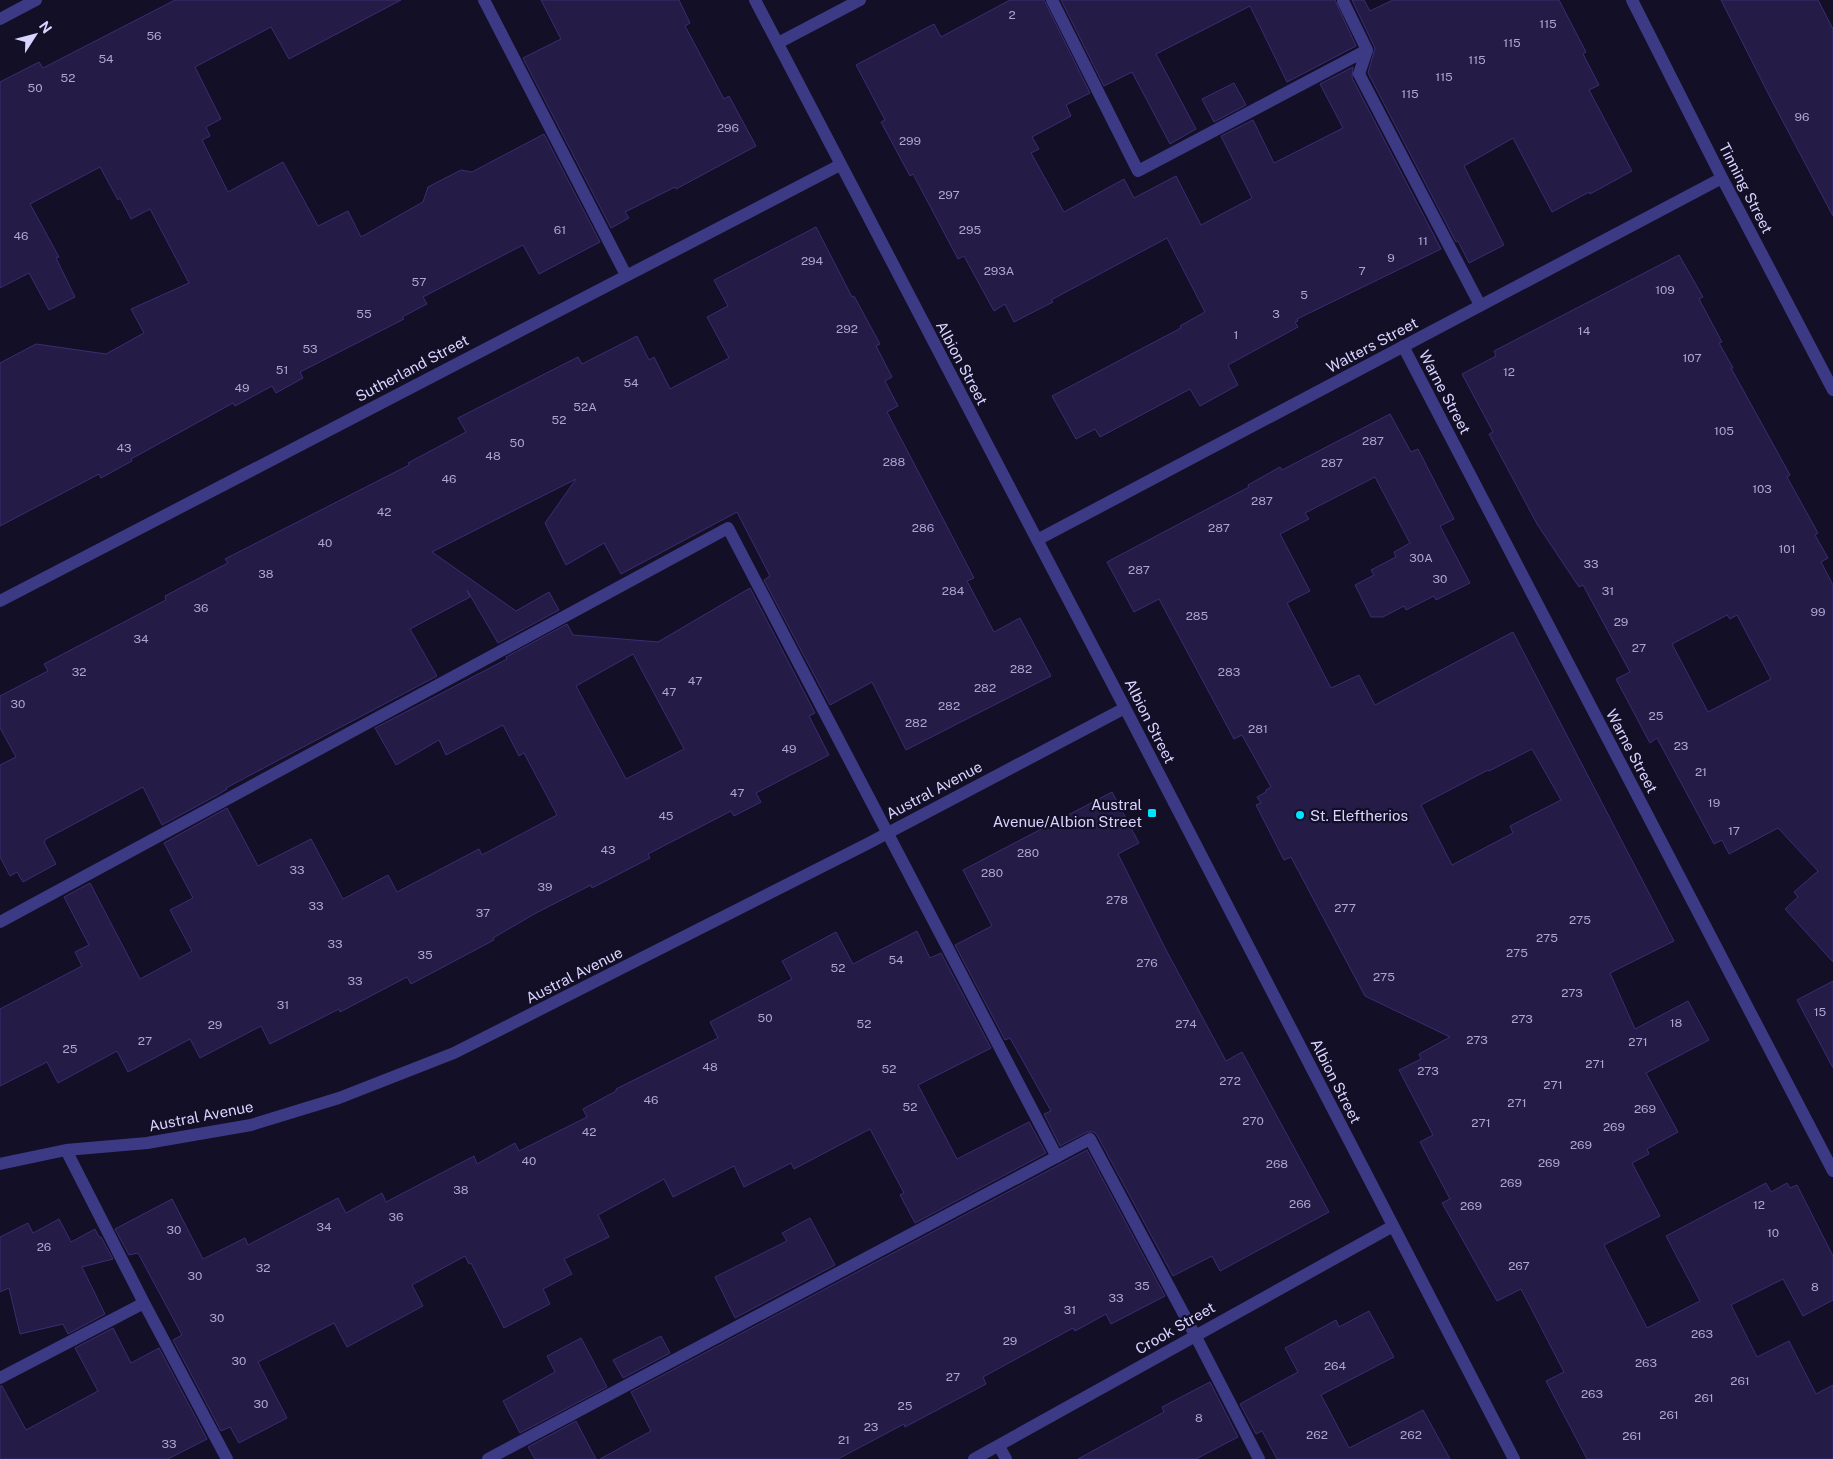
<svg xmlns="http://www.w3.org/2000/svg" width="1833" height="1459" font-family="'Public Sans',sans-serif">
  <style>
    .building { fill: #241b47; stroke: #3b2d73; fill-rule: evenodd }
    .lines { fill: none; stroke-linecap: round; stroke-linejoin: round }
    .minor { stroke: #3d3a85; stroke-width: 12 }
    .poi-dot { fill: #00e5ff; stroke: #130f26; stroke-width: 2 }
    .labels { text-anchor: middle; dominant-baseline: central; stroke-width: 4.5; stroke-linejoin: round; paint-order: stroke }
    .number-label { font-size: 12px; fill: #aca6d1 }
    .street-label { font-size: 15px; fill: #d9d4ff; stroke: #130f26 }
    .poi-label { font-size: 15px; fill: #d9d4ff; stroke: #130f26; text-anchor: end }
  </style>
  <rect width="100%" height="100%" fill="#130f26"/>
  <path class="building" d="M 175,0 L 401,0 L 289,59 L 271,27 L 195,67 L 221,119 L 206,127 L 210,136 L 202,140 L 228,192 L 283,162 L 318,226 L 348,211 L 361,237 L 423,202 L 428,187 L 461,170 L 472,172 L 544,134 L 600,242 L 539,274 L 523,245 L 423,297 L 427,304 L 402,317 L 404,319 L 300,372 L 303,378 L 276,393 L 272,386 L 235,406 L 233,403 L 131,459 L 132,461 L 101,478 L 99,474 L 0,526 L 0,363 L 36,344 L 106,354 L 144,333 L 131,309 L 189,283 L 150,209 L 131,219 L 120,198 L 118,200 L 100,167 L 30,204 L 59,257 L 56,258 L 75,297 L 49,310 L 29,273 L 0,288 L 0,82 L 39,62 L 43,68 Z
    M 541,0 L 679,0 L 690,23 L 685,26 L 724,99 L 729,96 L 756,146 L 676,189 L 675,187 L 625,212 L 629,218 L 611,228 L 523,58 L 561,39 Z
    M 1010,0 L 1044,0 L 1090,93 L 1066,105 L 1071,116 L 1032,137 L 1039,149 L 1031,153 L 1064,212 L 1124,179 L 1134,198 L 1176,176 L 1201,225 L 1252,198 L 1221,136 L 1253,120 L 1274,163 L 1343,128 L 1320,84 L 1353,67 L 1352,78 L 1441,249 L 1297,319 L 1298,321 L 1295,322 L 1298,327 L 1228,365 L 1238,385 L 1200,406 L 1190,389 L 1100,437 L 1095,429 L 1076,439 L 1052,396 L 1181,328 L 1180,326 L 1205,312 L 1167,238 L 1051,300 L 1053,302 L 1014,322 L 1005,304 L 994,311 L 964,256 L 958,259 L 913,174 L 910,176 L 881,122 L 885,120 L 856,65 L 934,24 L 941,37 Z
    M 1061,0 L 1335,0 L 1356,46 L 1287,82 L 1250,6 L 1156,54 L 1196,129 L 1170,144 L 1132,72 L 1104,86 Z
    M 1352,0 L 1364,0 L 1370,11 L 1393,0 L 1559,0 L 1586,52 L 1583,54 L 1599,85 L 1589,90 L 1632,171 L 1590,194 L 1589,192 L 1552,212 L 1513,138 L 1464,166 L 1504,245 L 1469,263 L 1458,241 L 1456,242 L 1368,73 L 1375,48 Z
    M 1721,0 L 1818,0 L 1833,29 L 1833,216 L 1771,99 Z
    M 1234,83 L 1246,105 L 1214,122 L 1202,99 Z
    M 816,227 L 852,297 L 854,296 L 880,344 L 876,346 L 892,377 L 885,381 L 898,406 L 887,412 L 974,578 L 967,581 L 994,632 L 1020,618 L 1051,676 L 906,750 L 872,682 L 830,705 L 764,580 L 770,576 L 737,512 L 621,574 L 604,543 L 566,565 L 545,523 L 576,479 L 432,552 L 516,611 L 549,592 L 559,610 L 498,643 L 467,590 L 470,597 L 410,629 L 437,676 L 226,788 L 227,789 L 219,794 L 162,825 L 143,787 L 46,839 L 44,842 L 56,864 L 23,882 L 17,872 L 10,876 L 0,857 L 0,765 L 16,757 L 0,728 L 0,696 L 48,671 L 44,664 L 166,600 L 165,596 L 228,563 L 225,559 L 409,465 L 408,463 L 466,432 L 458,418 L 578,357 L 582,364 L 637,336 L 649,360 L 654,357 L 670,389 L 729,358 L 707,317 L 728,306 L 714,280 Z
    M 1679,255 L 1703,297 L 1699,299 L 1722,342 L 1719,343 L 1733,368 L 1731,368 L 1790,475 L 1787,477 L 1818,533 L 1815,535 L 1828,558 L 1821,562 L 1833,585 L 1833,962 L 1785,909 L 1798,897 L 1794,892 L 1818,871 L 1778,828 L 1729,854 L 1722,840 L 1714,844 L 1657,738 L 1650,743 L 1616,679 L 1630,672 L 1583,585 L 1579,587 L 1537,524 L 1489,434 L 1493,432 L 1462,374 L 1496,356 L 1494,351 ZM 1727,615 L 1730,619 L 1737,615 L 1771,679 L 1708,712 L 1672,644 Z
    M 1390,414 L 1411,452 L 1418,449 L 1454,519 L 1440,526 L 1470,583 L 1436,600 L 1434,596 L 1406,610 L 1404,606 L 1383,617 L 1371,617 L 1355,585 L 1374,575 L 1371,570 L 1396,557 L 1394,552 L 1410,543 L 1375,477 L 1305,513 L 1309,519 L 1280,534 L 1310,591 L 1287,603 L 1331,688 L 1359,675 L 1375,705 L 1513,632 L 1674,941 L 1610,973 L 1635,1029 L 1688,1001 L 1709,1040 L 1646,1073 L 1678,1132 L 1647,1149 L 1649,1154 L 1632,1163 L 1660,1216 L 1604,1245 L 1647,1328 L 1700,1301 L 1666,1236 L 1766,1183 L 1771,1192 L 1787,1183 L 1790,1188 L 1797,1185 L 1833,1256 L 1833,1300 L 1803,1316 L 1783,1279 L 1731,1305 L 1757,1357 L 1789,1341 L 1816,1394 L 1833,1385 L 1833,1459 L 1587,1459 L 1546,1381 L 1564,1372 L 1521,1289 L 1497,1301 L 1442,1203 L 1450,1199 L 1420,1142 L 1433,1135 L 1399,1070 L 1421,1059 L 1419,1054 L 1450,1037 L 1365,996 L 1291,857 L 1284,860 L 1256,805 L 1261,803 L 1257,797 L 1266,792 L 1266,790 L 1271,787 L 1242,735 L 1234,739 L 1159,599 L 1134,612 L 1107,562 L 1249,487 L 1248,485 L 1280,467 L 1282,470 ZM 1532,749 L 1561,800 L 1510,826 L 1513,833 L 1452,865 L 1421,805 L 1488,770 L 1489,771 Z
    M 750,588 L 815,713 L 809,716 L 829,755 L 756,793 L 761,802 L 734,816 L 731,811 L 648,854 L 650,858 L 592,888 L 591,885 L 536,913 L 493,938 L 494,940 L 411,984 L 407,977 L 340,1012 L 339,1009 L 270,1044 L 261,1026 L 200,1058 L 190,1039 L 128,1072 L 117,1051 L 58,1083 L 47,1062 L 0,1086 L 0,1009 L 82,966 L 75,952 L 89,945 L 64,897 L 90,883 L 140,979 L 192,951 L 170,910 L 193,898 L 164,843 L 227,808 L 258,866 L 311,839 L 343,899 L 388,875 L 397,892 L 479,849 L 482,855 L 557,815 L 524,753 L 519,756 L 503,725 L 446,755 L 439,740 L 396,765 L 375,728 L 507,659 L 506,657 L 567,624 L 573,635 L 658,642 ZM 633,654 L 684,749 L 626,779 L 576,686 Z
    M 1112,792 L 1139,843 L 1118,854 L 1166,950 L 1226,1061 L 1242,1052 L 1329,1212 L 1220,1271 L 1212,1256 L 1173,1276 L 1097,1135 L 1094,1132 L 1087,1132 L 1060,1146 L 1044,1114 L 1051,1111 L 1010,1038 L 1005,1040 L 955,945 L 992,926 L 963,870 Z
    M 917,931 L 930,958 L 941,953 L 991,1048 L 918,1085 L 957,1159 L 1029,1122 L 1046,1153 L 915,1223 L 900,1195 L 904,1193 L 870,1129 L 794,1169 L 791,1163 L 744,1187 L 734,1166 L 673,1197 L 664,1179 L 598,1215 L 609,1237 L 564,1259 L 572,1274 L 543,1289 L 550,1304 L 504,1328 L 471,1263 L 469,1264 L 465,1256 L 412,1285 L 423,1306 L 347,1347 L 334,1323 L 258,1362 L 287,1418 L 239,1443 L 230,1427 L 221,1431 L 173,1340 L 182,1335 L 138,1253 L 129,1255 L 115,1229 L 172,1199 L 203,1259 L 245,1238 L 248,1245 L 338,1198 L 346,1213 L 382,1193 L 386,1202 L 474,1156 L 477,1164 L 515,1143 L 519,1151 L 587,1117 L 583,1109 L 616,1091 L 616,1089 L 718,1038 L 710,1022 L 792,979 L 782,961 L 836,932 L 853,964 Z
    M 1833,981 L 1833,1068 L 1797,1000 Z
    M 1087,1150 L 1165,1296 L 1111,1324 L 1106,1314 L 1075,1331 L 1073,1328 L 983,1377 L 986,1384 L 905,1427 L 904,1424 L 838,1459 L 600,1459 L 651,1431 L 631,1392 Z
    M 810,1218 L 835,1265 L 735,1318 L 715,1277 L 787,1241 L 782,1233 Z
    M 59,1219 L 71,1242 L 95,1229 L 99,1237 L 101,1237 L 113,1259 L 82,1267 L 105,1314 L 68,1334 L 63,1324 L 20,1334 L 9,1288 L 0,1292 L 0,1237 L 28,1223 L 33,1233 Z
    M 1369,1311 L 1394,1357 L 1321,1395 L 1349,1448 L 1423,1410 L 1450,1459 L 1277,1459 L 1262,1431 L 1256,1434 L 1240,1404 L 1298,1372 L 1285,1348 L 1336,1320 L 1339,1327 Z
    M 113,1328 L 131,1363 L 159,1348 L 207,1439 L 168,1459 L 0,1459 L 0,1386 L 2,1386 L 26,1430 L 98,1391 L 75,1348 Z
    M 661,1336 L 670,1353 L 623,1378 L 613,1360 Z
    M 581,1338 L 607,1387 L 520,1433 L 503,1401 L 555,1372 L 547,1356 Z
    M 1210,1382 L 1238,1437 L 1196,1459 L 1078,1459 L 1164,1412 L 1162,1407 Z
    M 576,1421 L 596,1459 L 535,1459 L 528,1447 Z"/>
  <g class="lines">
    <path class="minor" d="M 484,0 L 626,275
      M 755,0 L 1125,708 L 1514,1459
      M 1052,0 L 1138,171 L 1367,50 L 1359,74 L 1480,305
      M 1632,0 L 1722,178 L 1833,390
      M 1343,1 L 1367,50
      M 0,19 L 36,0
      M 778,43 L 860,0
      M 1403,346 L 1833,1171
      M 1037,540 L 1722,178
      M 0,601 L 840,165
      M 0,922 L 728,528 L 1057,1157
      M 66,1150 L 144,1303 L 227,1459
      M 0,1164 L 66,1150 L 147,1143 L 251,1125 L 339,1098 L 454,1053 L 867,844 L 1125,708
      M 0,1378 L 144,1303
      M 999,1446 L 1006,1459
      M 488,1459 L 1090,1139 L 1195,1335 L 1259,1459
      M 974,1459 L 1393,1226"/>
  </g>
  <g class="poi-dot">
    <rect x="1147" y="808" width="10" height="10" rx="2.5"/>
    <circle cx="1300" cy="815" r="5"/>
  </g>
  <g class="labels">
    <g class="number-label">
      <text x="1012" y="15">2</text>
      <text x="1548" y="24">115</text>
      <text x="154" y="36">56</text>
      <text x="1512" y="43">115</text>
      <text x="106" y="59">54</text>
      <text x="1477" y="60">115</text>
      <text x="1444" y="77">115</text>
      <text x="68" y="78">52</text>
      <text x="35" y="88">50</text>
      <text x="1410" y="94">115</text>
      <text x="1802" y="117">96</text>
      <text x="728" y="128">296</text>
      <text x="910" y="141">299</text>
      <text x="949" y="195">297</text>
      <text x="560" y="230">61</text>
      <text x="970" y="230">295</text>
      <text x="21" y="236">46</text>
      <text x="1423" y="241">11</text>
      <text x="1391" y="258">9</text>
      <text x="812" y="261">294</text>
      <text x="999" y="271">293A</text>
      <text x="1362" y="271">7</text>
      <text x="419" y="282">57</text>
      <text x="1665" y="290">109</text>
      <text x="1304" y="295">5</text>
      <text x="364" y="314">55</text>
      <text x="1276" y="314">3</text>
      <text x="847" y="329">292</text>
      <text x="1584" y="331">14</text>
      <text x="1236" y="335">1</text>
      <text x="310" y="349">53</text>
      <text x="1692" y="358">107</text>
      <text x="282" y="370">51</text>
      <text x="1509" y="372">12</text>
      <text x="631" y="383">54</text>
      <text x="242" y="388">49</text>
      <text x="585" y="407">52A</text>
      <text x="559" y="420">52</text>
      <text x="1724" y="431">105</text>
      <text x="1373" y="441">287</text>
      <text x="517" y="443">50</text>
      <text x="124" y="448">43</text>
      <text x="493" y="456">48</text>
      <text x="894" y="462">288</text>
      <text x="1332" y="463">287</text>
      <text x="449" y="479">46</text>
      <text x="1762" y="489">103</text>
      <text x="1262" y="501">287</text>
      <text x="384" y="512">42</text>
      <text x="923" y="528">286</text>
      <text x="1219" y="528">287</text>
      <text x="325" y="543">40</text>
      <text x="1787" y="549">101</text>
      <text x="1421" y="558">30A</text>
      <text x="1591" y="564">33</text>
      <text x="1139" y="570">287</text>
      <text x="266" y="574">38</text>
      <text x="1440" y="579">30</text>
      <text x="953" y="591">284</text>
      <text x="1608" y="591">31</text>
      <text x="201" y="608">36</text>
      <text x="1818" y="612">99</text>
      <text x="1197" y="616">285</text>
      <text x="1621" y="622">29</text>
      <text x="141" y="639">34</text>
      <text x="1639" y="648">27</text>
      <text x="1021" y="669">282</text>
      <text x="79" y="672">32</text>
      <text x="1229" y="672">283</text>
      <text x="695" y="681">47</text>
      <text x="985" y="688">282</text>
      <text x="669" y="692">47</text>
      <text x="18" y="704">30</text>
      <text x="949" y="706">282</text>
      <text x="1656" y="716">25</text>
      <text x="916" y="723">282</text>
      <text x="1258" y="729">281</text>
      <text x="1681" y="746">23</text>
      <text x="789" y="749">49</text>
      <text x="1701" y="772">21</text>
      <text x="737" y="793">47</text>
      <text x="1714" y="803">19</text>
      <text x="666" y="816">45</text>
      <text x="1734" y="831">17</text>
      <text x="608" y="850">43</text>
      <text x="1028" y="853">280</text>
      <text x="297" y="870">33</text>
      <text x="992" y="873">280</text>
      <text x="545" y="887">39</text>
      <text x="1117" y="900">278</text>
      <text x="316" y="906">33</text>
      <text x="1345" y="908">277</text>
      <text x="483" y="913">37</text>
      <text x="1580" y="920">275</text>
      <text x="1547" y="938">275</text>
      <text x="335" y="944">33</text>
      <text x="1517" y="953">275</text>
      <text x="425" y="955">35</text>
      <text x="896" y="960">54</text>
      <text x="1147" y="963">276</text>
      <text x="838" y="968">52</text>
      <text x="1384" y="977">275</text>
      <text x="355" y="981">33</text>
      <text x="1572" y="993">273</text>
      <text x="283" y="1005">31</text>
      <text x="1820" y="1012">15</text>
      <text x="765" y="1018">50</text>
      <text x="1522" y="1019">273</text>
      <text x="1676" y="1023">18</text>
      <text x="864" y="1024">52</text>
      <text x="1186" y="1024">274</text>
      <text x="215" y="1025">29</text>
      <text x="1477" y="1040">273</text>
      <text x="145" y="1041">27</text>
      <text x="1638" y="1042">271</text>
      <text x="70" y="1049">25</text>
      <text x="1595" y="1064">271</text>
      <text x="710" y="1067">48</text>
      <text x="889" y="1069">52</text>
      <text x="1428" y="1071">273</text>
      <text x="1230" y="1081">272</text>
      <text x="1553" y="1085">271</text>
      <text x="651" y="1100">46</text>
      <text x="1517" y="1103">271</text>
      <text x="910" y="1107">52</text>
      <text x="1645" y="1109">269</text>
      <text x="1253" y="1121">270</text>
      <text x="1481" y="1123">271</text>
      <text x="1614" y="1127">269</text>
      <text x="589" y="1132">42</text>
      <text x="1581" y="1145">269</text>
      <text x="529" y="1161">40</text>
      <text x="1549" y="1163">269</text>
      <text x="1277" y="1164">268</text>
      <text x="1511" y="1183">269</text>
      <text x="461" y="1190">38</text>
      <text x="1300" y="1204">266</text>
      <text x="1759" y="1205">12</text>
      <text x="1471" y="1206">269</text>
      <text x="396" y="1217">36</text>
      <text x="324" y="1227">34</text>
      <text x="174" y="1230">30</text>
      <text x="1773" y="1233">10</text>
      <text x="44" y="1247">26</text>
      <text x="1519" y="1266">267</text>
      <text x="263" y="1268">32</text>
      <text x="195" y="1276">30</text>
      <text x="1142" y="1286">35</text>
      <text x="1815" y="1287">8</text>
      <text x="1116" y="1298">33</text>
      <text x="1070" y="1310">31</text>
      <text x="217" y="1318">30</text>
      <text x="1702" y="1334">263</text>
      <text x="1010" y="1341">29</text>
      <text x="239" y="1361">30</text>
      <text x="1646" y="1363">263</text>
      <text x="1335" y="1366">264</text>
      <text x="953" y="1377">27</text>
      <text x="1740" y="1381">261</text>
      <text x="1592" y="1394">263</text>
      <text x="1704" y="1398">261</text>
      <text x="261" y="1404">30</text>
      <text x="905" y="1406">25</text>
      <text x="1669" y="1415">261</text>
      <text x="1199" y="1418">8</text>
      <text x="871" y="1427">23</text>
      <text x="1317" y="1435">262</text>
      <text x="1411" y="1435">262</text>
      <text x="1632" y="1436">261</text>
      <text x="844" y="1440">21</text>
      <text x="169" y="1444">33</text>
    </g>
    <g class="street-label">
      <text transform="translate(1746 188) rotate(63)">Tinning Street</text>
      <text transform="translate(1372 345) rotate(-28)">Walters Street</text>
      <text transform="translate(962 363) rotate(62)">Albion Street</text>
      <text transform="translate(412 368) rotate(-28)">Sutherland Street</text>
      <text transform="translate(1445 392) rotate(62)">Warne Street</text>
      <text transform="translate(1150 721) rotate(63)">Albion Street</text>
      <text transform="translate(1632 751) rotate(62)">Warne Street</text>
      <text transform="translate(934 790) rotate(-28)">Austral Avenue</text>
      <text transform="translate(574 975) rotate(-27)">Austral Avenue</text>
      <text transform="translate(1336 1081) rotate(63)">Albion Street</text>
      <text transform="translate(201 1116) rotate(-11)">Austral Avenue</text>
      <text transform="translate(1175 1328) rotate(-30)">Crook Street</text>
    </g>
    <g class="poi-label">
      <text x="1142" y="804">Austral<tspan x="1142" dy="17">Avenue/Albion Street</tspan></text>
      <text x="1310" y="815" text-anchor="start">St. Eleftherios</text>
    </g>
  </g>
  <g transform="translate(35 35) rotate(54)" stroke="#130f26" stroke-width="4" paint-order="stroke">
  <path d="M0-4L9 19L0 12L-9 19Z" fill="#d9d4ff"/>
  <text y="-8" font-size="14" font-weight="bold" text-anchor="middle" fill="#d9d4ff">N</text>
  </g>
</svg>
